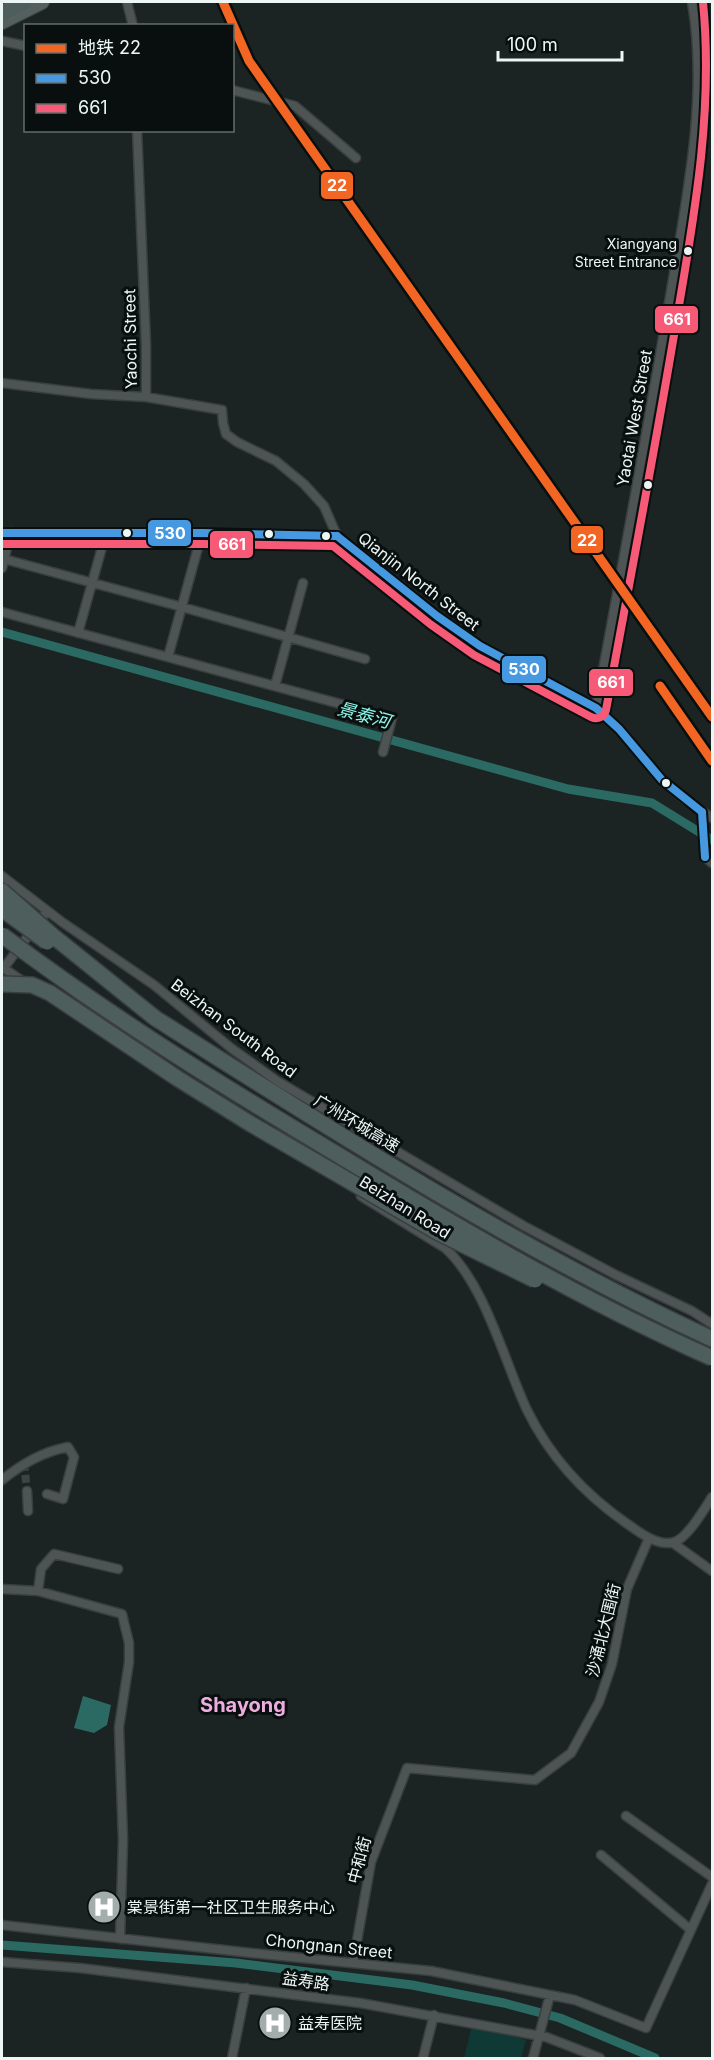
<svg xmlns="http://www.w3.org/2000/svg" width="714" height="2060" font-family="Inter,'Noto Sans SC',sans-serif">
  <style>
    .green { fill: #0f3934 }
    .water { fill: #2a6a63 }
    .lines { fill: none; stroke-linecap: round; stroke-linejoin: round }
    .canal { stroke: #2a6a63; stroke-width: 9 }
    .street-tunnel { stroke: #3a4442; stroke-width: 8; stroke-dasharray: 8 4; stroke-linecap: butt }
    .street-casing { stroke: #383f3e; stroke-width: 11 }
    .primary-casing { stroke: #383f3e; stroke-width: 16 }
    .highway-casing { stroke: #383f3e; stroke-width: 18 }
    .street { stroke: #4d5453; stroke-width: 8 }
    .primary { stroke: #53605e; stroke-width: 14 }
    .highway { stroke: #4d5e5c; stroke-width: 15 }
    .highway-bridge-casing { stroke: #383f3e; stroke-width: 18; stroke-linecap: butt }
    .highway-bridge { stroke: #4d5e5c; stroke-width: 15 }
    .bus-1-casing { stroke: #080f0e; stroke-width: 12 }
    .bus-2-casing { stroke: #080f0e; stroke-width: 12 }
    .bus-1 { stroke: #4699e1; stroke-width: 8 }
    .bus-2 { stroke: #f75a77; stroke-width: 8 }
    .metro-1-casing { stroke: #080f0e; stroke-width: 14 }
    .metro-1 { stroke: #f26522; stroke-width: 9 }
    .bus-dot { fill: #ecf7f5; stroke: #080f0e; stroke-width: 2 }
    .labels { text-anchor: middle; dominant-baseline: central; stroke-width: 6; stroke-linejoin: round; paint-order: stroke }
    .bus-label { font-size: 14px; fill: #ecf7f5; stroke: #080f0e; text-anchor: end }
    .street-label { font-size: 16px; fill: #ecf7f5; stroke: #080f0e }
    .poi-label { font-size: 16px; fill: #ecf7f5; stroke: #080f0e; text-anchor: start }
    .water-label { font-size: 18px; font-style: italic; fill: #8df6e8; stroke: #080f0e }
    .quarter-label { font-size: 20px; font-weight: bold; fill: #eeaddf; stroke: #080f0e }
    .line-badge { stroke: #080f0e; stroke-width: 2 }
    .badge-label { font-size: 16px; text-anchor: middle; font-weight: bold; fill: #fff }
  </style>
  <rect width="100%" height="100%" fill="#1b2423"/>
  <path class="green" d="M 472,2026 L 526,2040 L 521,2058 L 464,2058 Z"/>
  <path class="water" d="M 83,1696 L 111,1705 L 107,1725 L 94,1733 L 74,1728 Z"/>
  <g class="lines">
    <path class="canal" d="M 2,632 L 568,789 L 652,803 L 712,840
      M 2,1945 L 236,1963 L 412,1985 L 504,2003 L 560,2018 L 655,2058"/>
    <path class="street-tunnel" d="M 24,1463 L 27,1491"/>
    <g class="street-casing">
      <path id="street" d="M 127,2 L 133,26
        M 2,41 L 26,46
        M 232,90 L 295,106 L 356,158
        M 137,130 L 146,345 L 146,397 L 222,410 L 223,423 L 226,434 L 237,442 L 276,461 L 304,484 L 324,506 L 337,536 L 437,616 L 480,646 L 596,708 L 619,729 L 662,780 L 683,798 L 712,818
        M 2,383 L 91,394 L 146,397
        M 2,533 L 202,533 L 337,536
        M 4,559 L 182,607 L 365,659
        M 2,568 L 11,532
        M 2,612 L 392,718 L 383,752
        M 78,633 L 106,533
        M 168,657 L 202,533
        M 275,686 L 303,583
        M 596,708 C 621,573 646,438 669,303 C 685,206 709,99 692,2
        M 702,812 L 705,857 L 712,863
        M 2,876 L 62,922 L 154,985 L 231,1048 L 277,1081 L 524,1226 L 616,1275 L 692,1311 L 712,1324
        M 2,967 L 24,982
        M 3,969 L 47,911
        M 361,1196 L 445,1248 C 485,1284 504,1361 527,1410 C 550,1457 585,1495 629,1525 C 640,1533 659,1547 674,1542 C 687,1539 705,1508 712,1497
        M 2,1480 C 22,1464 42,1452 68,1447 L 74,1457 L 63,1499 L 47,1494
        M 27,1491 L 28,1511
        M 673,1543 L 712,1571
        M 2,1589 L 38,1591 L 122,1614 L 129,1643 L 129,1662 L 119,1727 L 123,1840 L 120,1939
        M 38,1591 L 41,1569 L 54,1554 L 118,1569
        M 626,1816 L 712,1877
        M 601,1855 L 691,1930
        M 2,1925 L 242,1952 L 431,1971 L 575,2000 L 646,2028 L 712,1884
        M 2,1962 L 80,1968 L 360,2003 L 546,2037 L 600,2058
        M 353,1963 L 371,1862 L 407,1768 L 535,1780 L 571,1753 L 599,1702 L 612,1664 L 627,1589 L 649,1538
        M 232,2058 L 246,1988
        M 423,2058 L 434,2015
        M 533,2058 L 550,1995"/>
    </g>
    <g class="primary-casing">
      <path id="primary" d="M 2,22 L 42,2"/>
    </g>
    <g class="highway-casing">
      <path id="highway" d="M 2,13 L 24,2
        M 155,1018 C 336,1133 517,1249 712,1339"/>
    </g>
    <use href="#street" class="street"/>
    <use href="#primary" class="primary"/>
    <use href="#highway" class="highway"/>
    <g class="highway-bridge-casing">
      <path id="highway-bridge" d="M 2,891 L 53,936 L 155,1018
        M 2,909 L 47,942
        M 2,935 C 108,1015 221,1085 335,1153 C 457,1227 581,1300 712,1358
        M 2,984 L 32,985 L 50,993 L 177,1078 L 251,1124 L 439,1233 L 535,1280"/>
    </g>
    <use href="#highway-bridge" class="highway-bridge"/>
    <g class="bus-1-casing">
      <path id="bus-1" d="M 2,533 L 202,533 L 337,536
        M 337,536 L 437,616 L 480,646 L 596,708 L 619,729 L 662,780 L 702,812
        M 702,812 L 705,857"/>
    </g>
    <g class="bus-2-casing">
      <path id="bus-2" d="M 2,544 L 202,544 L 333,546 L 430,624 L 474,655 L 591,717 C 598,720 604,717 606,710 C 629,585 653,460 674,335 C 693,223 714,115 703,2"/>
    </g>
    <use href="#bus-1" class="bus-1"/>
    <use href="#bus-2" class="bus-2"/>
    <g class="metro-1-casing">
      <path id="metro-1" d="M 223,2 L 249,61 L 712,717
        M 660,686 L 712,761"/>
    </g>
    <use href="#metro-1" class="metro-1"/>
  </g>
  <defs>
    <g id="hospital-disc" transform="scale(1.725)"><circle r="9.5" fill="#a3adac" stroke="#080f0e"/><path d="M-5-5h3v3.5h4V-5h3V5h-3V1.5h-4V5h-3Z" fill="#fff"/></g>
  </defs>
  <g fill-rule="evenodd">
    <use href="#hospital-disc" x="104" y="1907"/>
    <use href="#hospital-disc" x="275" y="2023"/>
  </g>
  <g class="bus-dot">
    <circle cx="688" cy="251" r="5"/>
    <circle cx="648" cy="485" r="5"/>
    <circle cx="127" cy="533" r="5"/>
    <circle cx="269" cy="534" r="5"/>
    <circle cx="326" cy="536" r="5"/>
    <circle cx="666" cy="783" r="5"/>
  </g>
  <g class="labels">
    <g class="bus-label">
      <text x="677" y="243">Xiangyang<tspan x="677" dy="18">Street Entrance</tspan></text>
    </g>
    <g class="street-label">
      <text transform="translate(130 339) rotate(-91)">Yaochi Street</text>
      <text transform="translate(634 418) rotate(-80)">Yaotai West Street</text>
      <text transform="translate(419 581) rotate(38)">Qianjin North Street</text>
      <text transform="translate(234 1028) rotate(37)">Beizhan South Road</text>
      <text transform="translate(357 1123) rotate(31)">广州环城高速</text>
      <text transform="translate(405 1207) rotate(32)">Beizhan Road</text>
      <text transform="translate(603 1630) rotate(-76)">沙涌北大围街</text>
      <text transform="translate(359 1860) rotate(-75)">中和街</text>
      <text transform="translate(329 1946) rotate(6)">Chongnan Street</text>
      <text transform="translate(306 1981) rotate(8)">益寿路</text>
    </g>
    <g class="poi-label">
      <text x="127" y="1907">棠景街第一社区卫生服务中心</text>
      <text x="298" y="2023">益寿医院</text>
    </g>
    <g class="water-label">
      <text transform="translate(364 715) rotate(15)">景泰河</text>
    </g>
    <g class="quarter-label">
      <text x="243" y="1705">Shayong</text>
    </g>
  </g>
  <g class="line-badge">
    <rect x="320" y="171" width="34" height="29" rx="6" fill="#f26522"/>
    <rect x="654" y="305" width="45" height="29" rx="6" fill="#f75a77"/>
    <rect x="147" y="519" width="45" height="28" rx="6" fill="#4699e1"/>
    <rect x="570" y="525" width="34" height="29" rx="6" fill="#f26522"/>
    <rect x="209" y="530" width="45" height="29" rx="6" fill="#f75a77"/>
    <rect x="501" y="655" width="46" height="29" rx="6" fill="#4699e1"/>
    <rect x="588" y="668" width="46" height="29" rx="6" fill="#f75a77"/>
  </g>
  <g class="badge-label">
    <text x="337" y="191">22</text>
    <text x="677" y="325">661</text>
    <text x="170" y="539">530</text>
    <text x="587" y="546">22</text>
    <text x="232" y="550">661</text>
    <text x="524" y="675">530</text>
    <text x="611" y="688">661</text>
  </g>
  <rect width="714" height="2060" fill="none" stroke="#ecf7f5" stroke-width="6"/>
  <rect x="24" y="24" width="210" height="108" fill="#080f0e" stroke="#636c6a" stroke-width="1.5"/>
  <rect x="36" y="44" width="30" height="9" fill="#f26522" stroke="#636c6a" stroke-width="1.5"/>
  <text x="78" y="54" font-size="18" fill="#ecf7f5">地铁 22</text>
  <rect x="36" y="74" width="30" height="9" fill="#4699e1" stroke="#636c6a" stroke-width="1.5"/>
  <text x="78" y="84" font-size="18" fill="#ecf7f5">530</text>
  <rect x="36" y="104" width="30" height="9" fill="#f75a77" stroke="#636c6a" stroke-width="1.5"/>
  <text x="78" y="114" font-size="18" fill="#ecf7f5">661</text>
  <path d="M498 51v9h124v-9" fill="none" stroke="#ecf7f5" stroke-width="3"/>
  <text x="507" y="51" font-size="18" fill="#ecf7f5" stroke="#080f0e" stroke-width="4.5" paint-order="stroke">100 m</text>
</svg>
